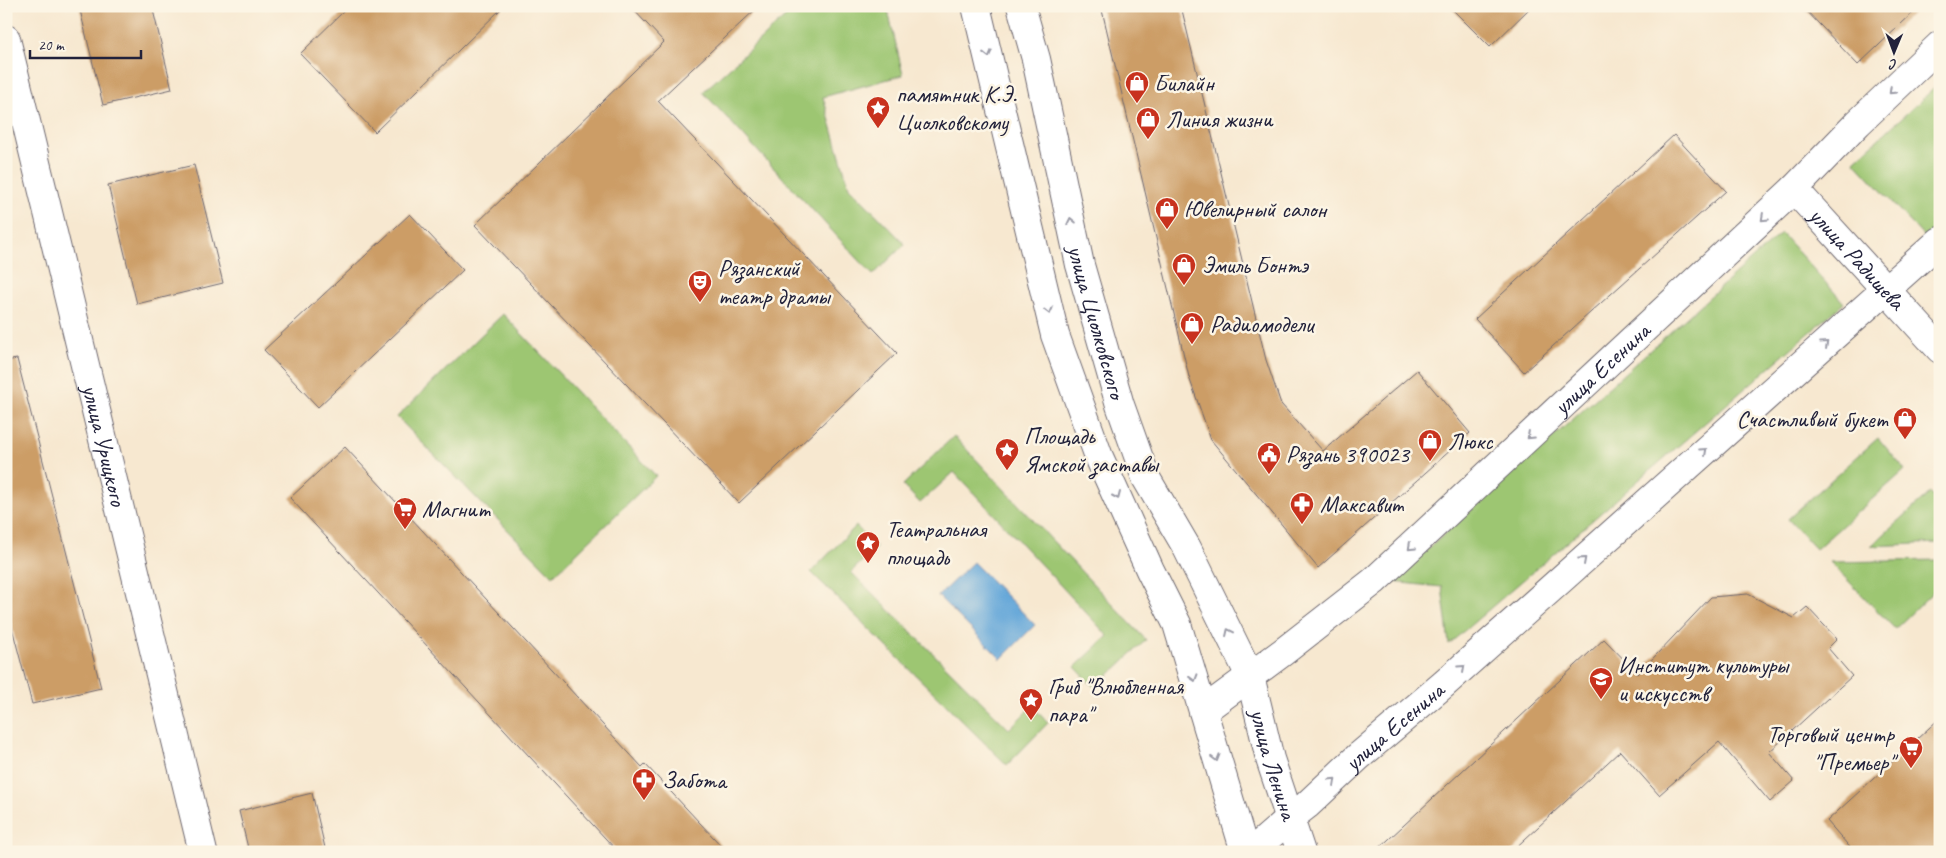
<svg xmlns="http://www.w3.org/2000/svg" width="1946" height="858" font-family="Caveat,sans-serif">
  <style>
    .green { fill: #9dc672; stroke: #607456 }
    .water { fill: #65a7d9; stroke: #44648a }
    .building { fill: #cc9d66 }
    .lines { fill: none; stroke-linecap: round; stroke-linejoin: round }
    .minor-casing { stroke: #6d676f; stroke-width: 30 }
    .secondary-casing { stroke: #6d676f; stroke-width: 30 }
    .primary-casing { stroke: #6d676f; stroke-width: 30 }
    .minor { stroke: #fff; stroke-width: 28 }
    .secondary { stroke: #fff; stroke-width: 28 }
    .primary { stroke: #fff; stroke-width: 28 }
    .oneway { stroke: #9c9ca7 }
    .labels { text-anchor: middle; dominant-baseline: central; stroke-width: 5; stroke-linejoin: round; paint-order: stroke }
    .poi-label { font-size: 24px; fill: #22223b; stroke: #fcf5e5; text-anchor: start }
    .street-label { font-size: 24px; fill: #22223b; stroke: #fcf5e5 }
  </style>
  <rect width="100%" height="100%" fill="#fcf5e5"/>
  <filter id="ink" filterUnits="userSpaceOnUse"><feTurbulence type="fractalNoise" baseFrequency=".02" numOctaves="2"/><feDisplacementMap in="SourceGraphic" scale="10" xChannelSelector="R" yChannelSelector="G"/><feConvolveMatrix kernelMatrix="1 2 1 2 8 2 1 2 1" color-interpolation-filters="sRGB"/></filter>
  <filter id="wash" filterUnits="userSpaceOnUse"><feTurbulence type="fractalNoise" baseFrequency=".0096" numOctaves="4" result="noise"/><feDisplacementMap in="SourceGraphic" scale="20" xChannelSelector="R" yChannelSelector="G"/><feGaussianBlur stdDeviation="1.12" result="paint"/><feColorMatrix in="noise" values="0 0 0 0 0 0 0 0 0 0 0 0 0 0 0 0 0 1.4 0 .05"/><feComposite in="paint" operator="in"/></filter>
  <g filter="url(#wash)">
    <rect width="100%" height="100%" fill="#f7e8d0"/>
    <path class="green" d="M 797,6 L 887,6 L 903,75 L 823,97 L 849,187 L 905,244 L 873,275 L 703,92 Z
      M 1940,83 L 1940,225 L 1925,238 L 1854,161 Z
      M 1781,233 L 1844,303 L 1449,644 L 1442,587 L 1391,582 Z
      M 503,314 L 656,476 L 553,576 L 397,417 Z
      M 954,436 L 1146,640 L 1095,688 L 1075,667 L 1108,636 L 954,472 L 920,503 L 903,485 Z
      M 1878,438 L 1905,470 L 1816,549 L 1788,519 Z
      M 1930,493 L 1940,504 L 1940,543 L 1871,546 Z
      M 856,526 L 877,547 L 851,572 L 1009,729 L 1032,706 L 1048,723 L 1007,765 L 811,572 Z
      M 1940,560 L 1940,585 L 1895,629 L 1830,562 Z"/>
    <path class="water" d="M 973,562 L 1035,625 L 1001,659 L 938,596 Z"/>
    <g id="blocks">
      <path class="building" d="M 79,6 L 152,6 L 172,89 L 103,105 Z
        M 349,6 L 504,6 L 375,132 L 300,54 Z
        M 630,6 L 759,6 L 658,101 L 897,353 L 739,503 L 475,225 L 664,42 Z
        M 1101,6 L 1181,6 L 1266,360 L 1281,404 L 1323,451 L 1417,370 L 1470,433 L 1318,568 L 1211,440 L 1189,377 Z
        M 1449,6 L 1532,6 L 1490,47 Z
        M 1802,6 L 1920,6 L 1858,65 Z
        M 1674,135 L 1726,191 L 1524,372 L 1475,319 Z
        M 194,165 L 223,283 L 137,304 L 108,185 Z
        M 410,214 L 463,270 L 318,407 L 264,350 Z
        M 17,359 L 101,688 L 32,704 L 6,605 L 6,361 Z
        M 345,447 L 642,767 L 645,764 L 727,852 L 618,852 L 290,498 Z
        M 1748,594 L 1794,618 L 1807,607 L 1837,639 L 1828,648 L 1852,676 L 1769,752 L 1794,781 L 1770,802 L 1719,742 L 1659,795 L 1620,751 L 1511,852 L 1375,852 L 1604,639 L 1638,674 L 1711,597 Z
        M 1940,718 L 1940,852 L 1854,852 L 1827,821 Z
        M 312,793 L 326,852 L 249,852 L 239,811 Z"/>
    </g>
  </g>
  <g filter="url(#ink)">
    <use href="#blocks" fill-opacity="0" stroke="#6d676f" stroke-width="1"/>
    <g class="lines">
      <g class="minor-casing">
        <g id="minor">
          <path id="s1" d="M 6,39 L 203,852"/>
          <path id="s2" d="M 1794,189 L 1940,349"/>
        </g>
      </g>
      <g class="secondary-casing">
        <g id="secondary">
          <path id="s3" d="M 1203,711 L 1283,652 L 1374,581 L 1794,189 L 1858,123 L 1940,45"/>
          <path id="s4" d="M 1289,819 L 1307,805 L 1358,757 L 1444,684 L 1940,241"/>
        </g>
      </g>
      <g class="primary-casing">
        <g id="primary">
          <path d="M 976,6 L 1055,335 L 1099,457 L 1150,570 L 1177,624 L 1245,852"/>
          <path id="s5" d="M 1021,6 L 1036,59 L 1080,265 L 1120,405 L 1146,478 L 1187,548 L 1250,676 L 1270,759 L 1301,852"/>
          <path d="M 1251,852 L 1289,819"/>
        </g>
      </g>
      <use href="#minor" class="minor"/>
      <use href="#secondary" class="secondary"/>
      <use href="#primary" class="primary"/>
    </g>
    <defs><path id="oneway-chevron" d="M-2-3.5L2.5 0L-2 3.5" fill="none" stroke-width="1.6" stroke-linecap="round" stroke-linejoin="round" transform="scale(1.25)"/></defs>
    <g class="oneway">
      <use href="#oneway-chevron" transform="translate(988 54) rotate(76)"/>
      <use href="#oneway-chevron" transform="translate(1892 91) rotate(136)"/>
      <use href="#oneway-chevron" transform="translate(1764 218) rotate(137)"/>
      <use href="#oneway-chevron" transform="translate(1071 221) rotate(-102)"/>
      <use href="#oneway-chevron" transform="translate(1049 311) rotate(76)"/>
      <use href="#oneway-chevron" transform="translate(1825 344) rotate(-42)"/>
      <use href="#oneway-chevron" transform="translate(1530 436) rotate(137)"/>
      <use href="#oneway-chevron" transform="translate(1704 451) rotate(-42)"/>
      <use href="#oneway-chevron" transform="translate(1117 496) rotate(66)"/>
      <use href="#oneway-chevron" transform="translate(1411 547) rotate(137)"/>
      <use href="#oneway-chevron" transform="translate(1583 560) rotate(-42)"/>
      <use href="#oneway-chevron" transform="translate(1229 632) rotate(-115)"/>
      <use href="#oneway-chevron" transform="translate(1462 668) rotate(-42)"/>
      <use href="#oneway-chevron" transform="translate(1194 678) rotate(73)"/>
      <use href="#oneway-chevron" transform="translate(1216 758) rotate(74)"/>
      <use href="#oneway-chevron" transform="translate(1333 781) rotate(-43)"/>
    </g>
  </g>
  <defs>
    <g id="shop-pin" transform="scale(1.25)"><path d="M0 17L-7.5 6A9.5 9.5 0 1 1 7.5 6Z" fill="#c8321e" stroke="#fcf5e5"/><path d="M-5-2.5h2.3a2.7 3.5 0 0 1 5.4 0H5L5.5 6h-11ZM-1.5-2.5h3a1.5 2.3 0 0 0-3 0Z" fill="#fff"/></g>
    <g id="sight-pin" transform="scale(1.25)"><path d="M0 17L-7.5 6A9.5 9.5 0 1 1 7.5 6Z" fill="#c8321e" stroke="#fcf5e5"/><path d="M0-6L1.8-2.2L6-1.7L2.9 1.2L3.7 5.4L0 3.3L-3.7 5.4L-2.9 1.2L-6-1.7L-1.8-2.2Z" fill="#fff"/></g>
    <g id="theatre-pin" transform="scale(1.25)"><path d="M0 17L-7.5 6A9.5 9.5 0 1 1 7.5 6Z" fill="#c8321e" stroke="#fcf5e5"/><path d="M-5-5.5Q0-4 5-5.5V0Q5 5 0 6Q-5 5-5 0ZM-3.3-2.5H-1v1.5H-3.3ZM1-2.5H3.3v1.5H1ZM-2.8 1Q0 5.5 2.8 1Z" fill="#fff"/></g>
    <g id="civic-pin" transform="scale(1.25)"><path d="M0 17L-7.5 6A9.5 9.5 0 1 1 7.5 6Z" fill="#c8321e" stroke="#fcf5e5"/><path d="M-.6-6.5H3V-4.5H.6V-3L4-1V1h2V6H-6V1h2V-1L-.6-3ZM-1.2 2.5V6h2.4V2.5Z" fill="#fff"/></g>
    <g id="pharmacy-pin" transform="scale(1.25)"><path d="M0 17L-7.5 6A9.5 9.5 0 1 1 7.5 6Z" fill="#c8321e" stroke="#fcf5e5"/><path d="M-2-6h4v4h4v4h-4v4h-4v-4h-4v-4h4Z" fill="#fff"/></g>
    <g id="supermarket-pin" transform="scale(1.25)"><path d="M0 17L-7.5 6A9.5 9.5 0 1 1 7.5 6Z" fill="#c8321e" stroke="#fcf5e5"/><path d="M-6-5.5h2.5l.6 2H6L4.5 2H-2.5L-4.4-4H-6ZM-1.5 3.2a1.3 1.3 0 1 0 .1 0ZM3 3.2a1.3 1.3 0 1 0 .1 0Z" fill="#fff"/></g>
    <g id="university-pin" transform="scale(1.25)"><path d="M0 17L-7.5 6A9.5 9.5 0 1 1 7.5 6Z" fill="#c8321e" stroke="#fcf5e5"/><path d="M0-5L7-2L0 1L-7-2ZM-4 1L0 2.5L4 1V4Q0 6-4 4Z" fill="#fff"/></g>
  </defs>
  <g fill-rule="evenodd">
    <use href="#shop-pin" x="1137" y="83"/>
    <use href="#sight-pin" x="878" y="108"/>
    <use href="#shop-pin" x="1148" y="119"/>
    <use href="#shop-pin" x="1167" y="209"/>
    <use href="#shop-pin" x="1184" y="265"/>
    <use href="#theatre-pin" x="700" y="282"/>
    <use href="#shop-pin" x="1192" y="324"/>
    <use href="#shop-pin" x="1905" y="419"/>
    <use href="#shop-pin" x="1430" y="441"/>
    <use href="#sight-pin" x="1007" y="450"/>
    <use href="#civic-pin" x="1269" y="454"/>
    <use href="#pharmacy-pin" x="1302" y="504"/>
    <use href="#supermarket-pin" x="405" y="509"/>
    <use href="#sight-pin" x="868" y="543"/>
    <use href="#university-pin" x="1601" y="679"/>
    <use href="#sight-pin" x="1031" y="700"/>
    <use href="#supermarket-pin" x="1911" y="748"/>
    <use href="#pharmacy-pin" x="644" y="780"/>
  </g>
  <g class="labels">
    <g class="poi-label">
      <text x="1154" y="83">Билайн</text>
      <text x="896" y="94">памятник К.Э.<tspan x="896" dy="28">Циолковскому</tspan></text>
      <text x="1166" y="119">Линия жизни</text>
      <text x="1184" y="209">Ювелирный салон</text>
      <text x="1202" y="265">Эмиль Бонтэ</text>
      <text x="718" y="268">Рязанский<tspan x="718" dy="28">театр драмы</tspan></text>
      <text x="1210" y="324">Радиомодели</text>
      <text x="1888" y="419" text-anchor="end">Счастливый букет</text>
      <text x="1024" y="436">Площадь<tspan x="1024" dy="28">Ямской заставы</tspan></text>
      <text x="1448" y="441">Люкс</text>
      <text x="1286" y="454">Рязань 390023</text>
      <text x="1320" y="504">Максавит</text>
      <text x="422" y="509">Магнит</text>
      <text x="886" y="529">Театральная<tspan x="886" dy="28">площадь</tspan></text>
      <text x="1618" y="665">Институт культуры<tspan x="1618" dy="28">и искусств</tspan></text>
      <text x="1048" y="686">Гриб "Влюбленная<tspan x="1048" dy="28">пара"</tspan></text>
      <text x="1894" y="734" text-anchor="end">Торговый центр<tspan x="1894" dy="28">"Премьер"</tspan></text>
      <text x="662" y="780">Забота</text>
    </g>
    <g class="street-label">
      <text stroke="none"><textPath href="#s2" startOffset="94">улица Радищева</textPath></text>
      <text stroke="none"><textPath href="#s5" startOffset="325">улица Циолковского</textPath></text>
      <text stroke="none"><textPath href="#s3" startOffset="526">улица Есенина</textPath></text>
      <text stroke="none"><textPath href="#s1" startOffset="418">улица Урицкого</textPath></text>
      <text stroke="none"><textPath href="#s4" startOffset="140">улица Есенина</textPath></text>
      <text stroke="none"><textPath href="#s5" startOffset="804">улица Ленина</textPath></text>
    </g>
  </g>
  <rect width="1946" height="858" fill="none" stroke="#fcf5e5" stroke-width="25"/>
  <g transform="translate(1894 52) rotate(181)" stroke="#fcf5e5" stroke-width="4" paint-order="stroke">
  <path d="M0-4L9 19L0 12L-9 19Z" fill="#22223b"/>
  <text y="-8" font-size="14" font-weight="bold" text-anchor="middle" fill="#22223b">С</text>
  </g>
  <path d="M30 50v8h111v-8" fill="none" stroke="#22223b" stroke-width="2.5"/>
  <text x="38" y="50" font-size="15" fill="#22223b" stroke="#fcf5e5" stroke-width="4" paint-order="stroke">20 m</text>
</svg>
